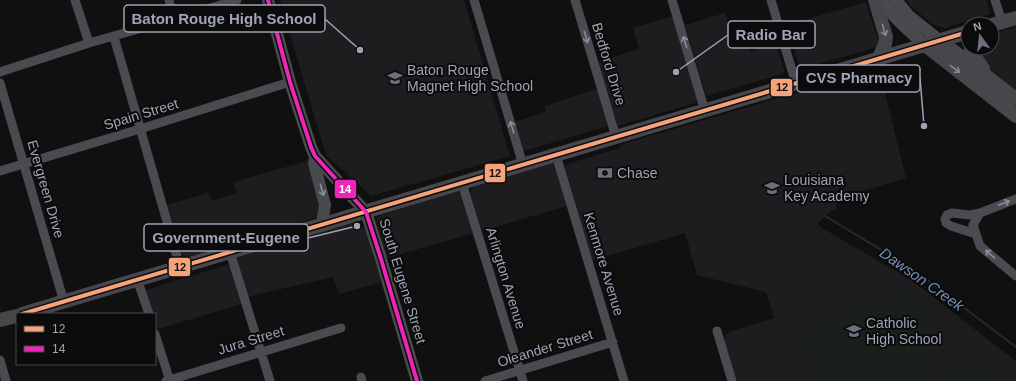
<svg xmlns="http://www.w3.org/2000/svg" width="1016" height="381" font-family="Arial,sans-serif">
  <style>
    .built { fill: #1d1d1f }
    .green { fill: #191f1a }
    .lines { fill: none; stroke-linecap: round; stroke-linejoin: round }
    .stream { stroke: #232a33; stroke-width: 2 }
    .street { stroke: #4a4b50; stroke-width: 9 }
    .secondary { stroke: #484a4e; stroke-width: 12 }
    .primary { stroke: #47474b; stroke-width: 14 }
    .bus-1-casing { stroke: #0b0b0c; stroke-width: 7 }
    .bus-2-casing { stroke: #0b0b0c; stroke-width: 7 }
    .bus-1 { stroke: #f5a37b; stroke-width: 4 }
    .bus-2 { stroke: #ee26b8; stroke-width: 4 }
    .oneway { stroke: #858894 }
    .oneway2 { stroke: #8a8e9b }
    .oneway3 { stroke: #898e9a }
    .labels { text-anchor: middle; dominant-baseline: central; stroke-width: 4; stroke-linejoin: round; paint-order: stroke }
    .street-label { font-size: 14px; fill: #9fa4b4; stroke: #0b0b0c }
    .poi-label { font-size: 14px; fill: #9fa4b4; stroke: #0b0b0c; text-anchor: start }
    .water-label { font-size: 15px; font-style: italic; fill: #718fb3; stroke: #0b0b0c }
    .leader { fill: none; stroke: #9fa4b4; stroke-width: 1.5 }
    .callout-dot { fill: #9fa4b4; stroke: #0b0b0c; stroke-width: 1.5 }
    .callout { fill: #0b0b0c; stroke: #9fa4b4; stroke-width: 1.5 }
    .callout-label { font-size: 15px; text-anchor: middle; font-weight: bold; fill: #9fa4b4 }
    .line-badge { stroke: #0b0b0c; stroke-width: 1.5 }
    .badge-label { font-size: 11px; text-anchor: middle; font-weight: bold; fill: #fff }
    .pale-badge-label { font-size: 11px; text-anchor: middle; font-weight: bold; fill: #111 }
  </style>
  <rect width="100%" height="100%" fill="#101010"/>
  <path class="built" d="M 280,0 L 464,0 L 510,156 L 371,196 L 326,155 Z
    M 907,0 L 986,0 L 990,14 L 945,28 L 934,25 L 910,6 Z
    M 866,2 L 879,43 L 878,47 L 800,69 L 787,25 Z
    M 682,13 L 698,102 L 618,126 L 597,62 L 639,49 L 633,28 Z
    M 725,13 L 732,35 L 744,32 L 750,52 L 776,44 L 785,73 L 706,96 L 685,25 Z
    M 1016,27 L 1016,95 L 993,75 L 976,52 L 974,48 L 992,48 L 992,34 Z
    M 879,68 L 906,178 L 837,199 L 836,210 L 828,213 L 817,225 L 911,280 L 1016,361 L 1016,381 L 736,381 L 725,342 L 725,339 L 726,335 L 731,331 L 774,318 L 766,292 L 697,275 L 685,233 L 591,261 L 564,165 L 620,148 L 620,145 Z
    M 599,88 L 608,126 L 524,151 L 514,122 L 546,112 L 545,106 Z
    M 308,161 L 322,211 L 316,218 L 189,257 L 181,254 L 166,205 L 208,193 L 212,201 L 237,193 L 233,182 Z
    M 554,163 L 567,206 L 482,231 L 470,193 L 471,189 L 475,186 Z
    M 460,188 L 473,233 L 387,258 L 377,224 L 377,218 L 380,216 Z
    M 354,222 L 365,228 L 382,282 L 339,294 L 333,277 L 247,297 L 235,256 Z
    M 230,264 L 242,304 L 158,329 L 155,319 L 155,314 L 153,314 L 146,290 Z"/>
  <path class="green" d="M 910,291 C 913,293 917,296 919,299 C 925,308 934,342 934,353 C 935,363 934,373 929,381 L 826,381 L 799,345 L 805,331 L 865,306 L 869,307 Z
    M 961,367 L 975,367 L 990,371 L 993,369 L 1005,381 L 988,381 L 984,379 L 982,381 L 935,381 L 947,372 Z"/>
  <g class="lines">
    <path class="stream" d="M 825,216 L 898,260 L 922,276 L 1016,347"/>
    <path class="street" d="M 75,0 L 89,43
      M 169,0 L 174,19
      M 474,0 L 523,165
      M 575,0 L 616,137
      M 672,0 L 705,111
      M 771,0 L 796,84
      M 995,0 L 1002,22
      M 114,37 L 180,267
      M 0,72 L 89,43 L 174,19 L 237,0
      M 0,83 L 64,302
      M 556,155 L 624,381
      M 0,171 L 140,129 L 290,82
      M 462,183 L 523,381
      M 1016,199 L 980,213 L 973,225 L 980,246 L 1016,276
      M 976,234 L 951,226 L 946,223 L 945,219 L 947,215 L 952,213 L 970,215 L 980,213
      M 230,252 L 270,381
      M 137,279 L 149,314
      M 717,331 L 732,381
      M 155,334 L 170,381
      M 0,360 L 6,381
      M 361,377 L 362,381
      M 166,381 L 341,328
      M 485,381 L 613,342"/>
    <path class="secondary" d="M 268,0 L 290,82 L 311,147 L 315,156 L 366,212 L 381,259 L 417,381
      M 882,0 C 893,18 909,31 925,45
      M 896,0 L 909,16 L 939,40
      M 315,156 L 314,163 L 325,205 L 322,224"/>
    <path class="primary" d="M 875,0 L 886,37 C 886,45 882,52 878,59
      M 992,25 L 1016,18
      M 939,40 L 1016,99
      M 925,45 L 1016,116
      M 971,48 L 973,54 L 983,69
      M 22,314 L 968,32
      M 0,320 L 17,316"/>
    <g class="bus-1-casing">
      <path id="bus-1" d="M 22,314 L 968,32"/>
    </g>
    <g class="bus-2-casing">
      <path id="bus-2" d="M 268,0 L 290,82 L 311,147 L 315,156 L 366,212 L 381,259 L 417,381"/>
    </g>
    <use href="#bus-1" class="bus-1"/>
    <use href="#bus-2" class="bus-2"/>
  </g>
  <defs><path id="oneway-shaft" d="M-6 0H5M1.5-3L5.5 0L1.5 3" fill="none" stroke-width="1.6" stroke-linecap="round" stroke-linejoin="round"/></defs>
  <g class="oneway">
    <use href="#oneway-shaft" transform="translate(884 30) rotate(74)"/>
    <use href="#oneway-shaft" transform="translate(955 69) rotate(37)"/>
  </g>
  <g class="oneway2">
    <use href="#oneway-shaft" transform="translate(586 37) rotate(73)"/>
    <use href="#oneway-shaft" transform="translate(685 42) rotate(-107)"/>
    <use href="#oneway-shaft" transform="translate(512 127) rotate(-107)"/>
    <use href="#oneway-shaft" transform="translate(1004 203) rotate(-21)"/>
    <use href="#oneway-shaft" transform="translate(990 254) rotate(-139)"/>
  </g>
  <use class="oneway3" href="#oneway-shaft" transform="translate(322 190) rotate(74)"/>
  <defs>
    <g id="school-bare" transform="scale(1.2)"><path d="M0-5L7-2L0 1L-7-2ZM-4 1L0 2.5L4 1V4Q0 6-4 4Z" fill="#6d707b" stroke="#0b0b0c" stroke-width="2.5" paint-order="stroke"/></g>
    <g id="bank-bare" transform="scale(1.2)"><path d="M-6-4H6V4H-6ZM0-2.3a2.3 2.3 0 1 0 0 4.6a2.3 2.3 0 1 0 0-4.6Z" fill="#6d707b" stroke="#0b0b0c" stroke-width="2.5" paint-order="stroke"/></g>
  </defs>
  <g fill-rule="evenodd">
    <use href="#school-bare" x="395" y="78"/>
    <use href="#bank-bare" x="605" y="173"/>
    <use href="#school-bare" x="772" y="188"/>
    <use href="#school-bare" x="854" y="331"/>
  </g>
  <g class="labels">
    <g class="street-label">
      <text transform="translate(609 64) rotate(73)">Bedford Drive</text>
      <text transform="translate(141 114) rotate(-17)">Spain Street</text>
      <text transform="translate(46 189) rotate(74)">Evergreen Drive</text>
      <text transform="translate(604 264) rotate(73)">Kenmore Avenue</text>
      <text transform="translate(506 278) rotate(73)">Arlington Avenue</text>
      <text transform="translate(403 281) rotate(73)">South Eugene Street</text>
      <text transform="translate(251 340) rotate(-17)">Jura Street</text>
      <text transform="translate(545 348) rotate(-17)">Oleander Street</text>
    </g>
    <g class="poi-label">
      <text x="407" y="70">Baton Rouge<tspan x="407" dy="16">Magnet High School</tspan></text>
      <text x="617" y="173">Chase</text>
      <text x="784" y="180">Louisiana<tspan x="784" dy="16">Key Academy</tspan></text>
      <text x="866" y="323">Catholic<tspan x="866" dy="16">High School</tspan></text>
    </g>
    <g class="water-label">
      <text transform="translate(922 279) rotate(35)">Dawson Creek</text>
    </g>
  </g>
  <path class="leader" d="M360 50L325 19M676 72L728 35M924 126L920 78M357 226L308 238"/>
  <g class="callout-dot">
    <circle cx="360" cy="50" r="4"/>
    <circle cx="676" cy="72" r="4"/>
    <circle cx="924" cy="126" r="4"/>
    <circle cx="357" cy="226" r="4"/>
  </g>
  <g class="callout">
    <rect x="124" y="5" width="201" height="27" rx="4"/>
    <rect x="728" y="21" width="87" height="27" rx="4"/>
    <rect x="797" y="65" width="123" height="27" rx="4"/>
    <rect x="144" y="224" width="164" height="27" rx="4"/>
  </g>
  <g class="callout-label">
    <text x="224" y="24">Baton Rouge High School</text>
    <text x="771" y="40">Radio Bar</text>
    <text x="859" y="83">CVS Pharmacy</text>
    <text x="226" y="243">Government-Eugene</text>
  </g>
  <g class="line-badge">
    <rect x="770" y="78" width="23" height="19" rx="4" fill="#f5a37b"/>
    <rect x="484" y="163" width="22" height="20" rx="4" fill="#f5a37b"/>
    <rect x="334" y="179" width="23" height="20" rx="4" fill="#ee26b8"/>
    <rect x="168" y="257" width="23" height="20" rx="4" fill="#f5a37b"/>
  </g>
  <g class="badge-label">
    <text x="345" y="193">14</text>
  </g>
  <g class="pale-badge-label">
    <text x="782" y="91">12</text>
    <text x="495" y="177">12</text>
    <text x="180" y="271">12</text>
  </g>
  <rect x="16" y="313" width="140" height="52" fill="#0b0b0c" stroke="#46484f"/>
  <rect x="24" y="326" width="20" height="6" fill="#f5a37b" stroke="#46484f"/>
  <text x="52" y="333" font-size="12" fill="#9fa4b4">12</text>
  <rect x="24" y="346" width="20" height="6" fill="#ee26b8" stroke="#46484f"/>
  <text x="52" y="353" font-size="12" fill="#9fa4b4">14</text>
  <g transform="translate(980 36) rotate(345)"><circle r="19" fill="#0b0b0c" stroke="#46484f"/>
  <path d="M0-3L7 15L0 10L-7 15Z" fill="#6d707b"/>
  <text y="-6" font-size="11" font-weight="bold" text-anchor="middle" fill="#9fa4b4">N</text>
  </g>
</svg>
